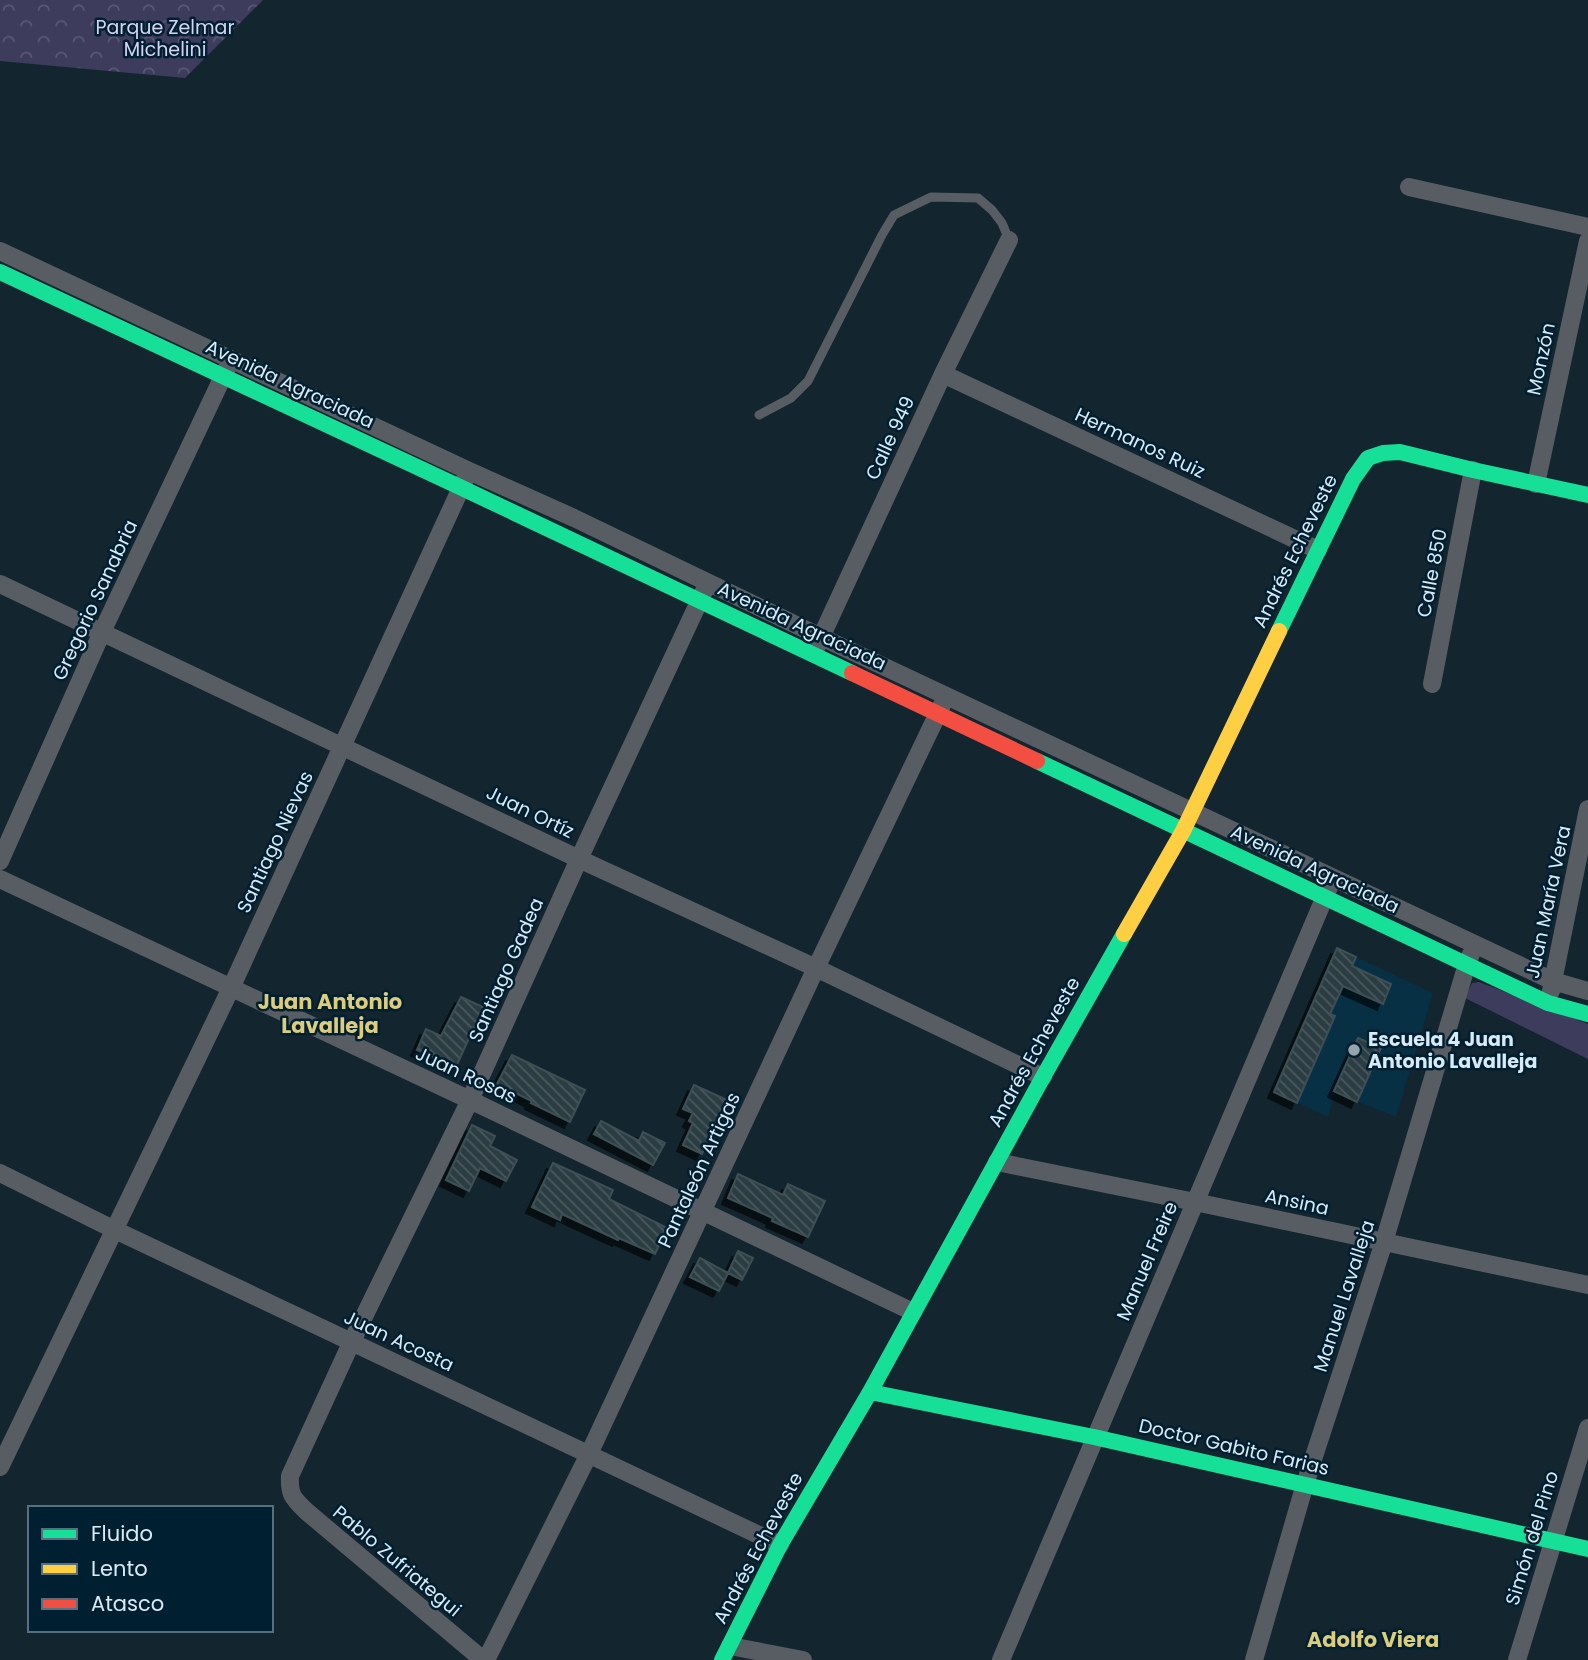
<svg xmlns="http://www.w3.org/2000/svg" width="1588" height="1660" font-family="Poppins,sans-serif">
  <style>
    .built { fill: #073044 }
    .grass { fill: #3e3c5c }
    .park { fill: url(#park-crowns) }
    .building { fill: url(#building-back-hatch); stroke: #3e4f54; stroke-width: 2; filter: url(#shadow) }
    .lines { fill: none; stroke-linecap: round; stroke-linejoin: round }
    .lane { stroke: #585d64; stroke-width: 9 }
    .street { stroke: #585d64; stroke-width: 18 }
    .fast { stroke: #16e098; stroke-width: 16 }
    .slow { stroke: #ffcf43; stroke-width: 16 }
    .jam { stroke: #f24e42; stroke-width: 16 }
    .poi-dot { fill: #93a5af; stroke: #001f30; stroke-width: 2.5 }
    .labels { text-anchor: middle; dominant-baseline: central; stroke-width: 5; stroke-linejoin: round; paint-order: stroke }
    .park-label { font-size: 19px; fill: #d7d4f3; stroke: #001f30 }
    .street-label { font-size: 19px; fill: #d8eaf5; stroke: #001f30 }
    .poi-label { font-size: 19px; font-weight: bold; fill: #d8eaf5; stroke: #001f30; text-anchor: start }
    .neighbourhood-label { font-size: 21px; font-weight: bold; fill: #dccc7e; stroke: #001f30 }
  </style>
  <defs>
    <pattern id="park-crowns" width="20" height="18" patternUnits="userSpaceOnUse" patternTransform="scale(1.75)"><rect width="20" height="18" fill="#3e3c5c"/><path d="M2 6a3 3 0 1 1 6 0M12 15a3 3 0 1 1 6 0" fill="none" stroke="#595874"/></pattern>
    <pattern id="building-back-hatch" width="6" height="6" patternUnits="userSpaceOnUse" patternTransform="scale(1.75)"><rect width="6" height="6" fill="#2c3d42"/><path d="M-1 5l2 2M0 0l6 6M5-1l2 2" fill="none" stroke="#4a595e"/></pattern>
    <filter id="shadow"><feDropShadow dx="-6" dy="6" stdDeviation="0" flood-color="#0009"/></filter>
  </defs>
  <rect width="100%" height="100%" fill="#13252e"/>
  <path class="built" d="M 1337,948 L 1433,993 L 1396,1117 L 1335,1092 L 1328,1117 L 1274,1092 Z"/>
  <path class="grass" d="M 1479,982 L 1588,1024 L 1588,1059 L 1465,998 L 1472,983 Z"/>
  <path class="park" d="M 0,0 L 263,0 L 185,78 L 0,61 Z"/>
  <path class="building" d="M 1337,948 L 1356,957 L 1352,966 L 1391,984 L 1383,1004 L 1343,986 L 1330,1014 L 1335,1016 L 1297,1103 L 1274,1092 Z
    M 461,997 L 485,1008 L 475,1028 L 474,1027 L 456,1067 L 417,1050 L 426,1029 L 441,1036 Z
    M 1358,1038 L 1381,1048 L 1357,1102 L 1334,1091 Z
    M 512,1055 L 585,1090 L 570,1122 L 531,1103 L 532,1101 L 497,1084 Z
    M 694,1085 L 727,1100 L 702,1154 L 683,1145 L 693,1123 L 689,1121 L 693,1113 L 683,1109 Z
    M 601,1121 L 639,1141 L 643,1132 L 665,1143 L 653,1165 L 594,1134 Z
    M 472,1125 L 495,1136 L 490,1146 L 517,1160 L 506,1181 L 480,1168 L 469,1191 L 446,1180 Z
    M 553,1163 L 613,1190 L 609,1199 L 667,1228 L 655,1254 L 619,1238 L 618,1240 L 562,1214 L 560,1220 L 532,1207 Z
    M 738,1174 L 783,1195 L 788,1184 L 825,1201 L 808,1237 L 772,1221 L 773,1218 L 728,1198 Z
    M 738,1251 L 753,1258 L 742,1280 L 728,1273 Z
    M 700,1258 L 728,1273 L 719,1291 L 690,1277 Z"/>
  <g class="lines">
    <path class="lane" d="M 759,415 L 791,398 L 808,381 L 882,235 L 894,215 L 931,197 L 978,198 L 992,210 L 1002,223 L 1009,240"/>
    <path class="street" d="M 1409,187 L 1588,227
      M 0,251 L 469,471 L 574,518 L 821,637 L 1553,981 L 1588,991
      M 943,374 L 1318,550
      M 1536,484 L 1588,241
      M 0,584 L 579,859 L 816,968 L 1043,1077
      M 817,646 L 943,374 L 1009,240
      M 1432,684 L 1473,470
      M 0,861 L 102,632 L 227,368
      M 0,879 L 470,1100 L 913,1312
      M 1551,991 L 1588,809
      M 997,1162 L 1195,1202 L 1588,1285
      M 0,1173 L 115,1230 L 780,1545
      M 0,1467 L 231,988 L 466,477
      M 730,1646 L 803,1660
      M 483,1660 L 306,1511 C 293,1498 289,1495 290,1476 L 352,1341 L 470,1100 L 579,859 L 704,591
      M 486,1660 L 589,1454 L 816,968 L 942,705
      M 1001,1660 L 1329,887
      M 1254,1660 L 1305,1484 L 1384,1242 L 1467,964 L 1471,954
      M 1517,1660 L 1588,1428"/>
    <path class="fast" d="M 0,272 L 462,488 L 852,673
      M 1279,631 L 1353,479 L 1368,458 L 1383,453 L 1400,452 L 1473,470 L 1588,495
      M 1037,761 L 1548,1003 L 1588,1014
      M 870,1392 L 1094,1437 L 1588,1549
      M 722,1660 L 780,1545 L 870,1392 L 1043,1077 L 1124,934"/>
    <path class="slow" d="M 1124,934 L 1183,831 L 1279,631"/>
    <path class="jam" d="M 852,673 L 1037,761"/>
  </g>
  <circle class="poi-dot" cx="1354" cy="1050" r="7"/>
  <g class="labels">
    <g class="park-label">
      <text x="165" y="27">Parque Zelmar<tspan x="165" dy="22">Michelini</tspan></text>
    </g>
    <g class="street-label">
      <text transform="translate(1541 359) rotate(-78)">Monzón</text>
      <text transform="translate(290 384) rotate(25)">Avenida Agraciada</text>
      <text transform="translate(890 438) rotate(-65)">Calle 949</text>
      <text transform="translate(1140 443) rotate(25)">Hermanos Ruiz</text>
      <text transform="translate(1295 551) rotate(-64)">Andrés Echeveste</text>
      <text transform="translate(1432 573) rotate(-79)">Calle 850</text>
      <text transform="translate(95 600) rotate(-65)">Gregorio Sanabria</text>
      <text transform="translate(802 626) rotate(25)">Avenida Agraciada</text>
      <text transform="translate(530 812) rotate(26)">Juan Ortíz</text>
      <text transform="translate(275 842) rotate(-65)">Santiago Nievas</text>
      <text transform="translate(1315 869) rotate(25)">Avenida Agraciada</text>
      <text transform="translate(1548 902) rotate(-78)">Juan María Vera</text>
      <text transform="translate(506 970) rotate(-66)">Santiago Gadea</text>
      <text transform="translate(1034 1052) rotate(-61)">Andrés Echeveste</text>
      <text transform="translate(466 1075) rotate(25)">Juan Rosas</text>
      <text transform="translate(699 1170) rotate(-65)">Pantaleón Artigas</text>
      <text transform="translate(1297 1202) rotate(12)">Ansina</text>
      <text transform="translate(1147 1261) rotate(-67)">Manuel Freire</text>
      <text transform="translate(1344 1296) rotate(-72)">Manuel Lavalleja</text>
      <text transform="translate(399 1341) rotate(25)">Juan Acosta</text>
      <text transform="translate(1234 1447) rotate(13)">Doctor Gabito Farias</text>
      <text transform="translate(1532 1538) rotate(-73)">Simón del Pino</text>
      <text transform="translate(758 1548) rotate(-62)">Andrés Echeveste</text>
      <text transform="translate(397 1561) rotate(40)">Pablo Zufriategui</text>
    </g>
    <g class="poi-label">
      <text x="1368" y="1039">Escuela 4 Juan<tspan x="1368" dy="22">Antonio Lavalleja</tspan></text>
    </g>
    <g class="neighbourhood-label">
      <text x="330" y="1001">Juan Antonio<tspan x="330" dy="24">Lavalleja</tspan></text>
      <text x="1373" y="1639">Adolfo Viera</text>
    </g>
  </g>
  <rect x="28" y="1506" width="245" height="126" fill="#001f30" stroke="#56707f" stroke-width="2"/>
  <rect x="42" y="1529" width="35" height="10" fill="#16e098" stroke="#56707f" stroke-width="2"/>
  <text x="91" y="1541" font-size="21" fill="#d8eaf5">Fluido</text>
  <rect x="42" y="1564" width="35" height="10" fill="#ffcf43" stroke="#56707f" stroke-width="2"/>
  <text x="91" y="1576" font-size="21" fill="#d8eaf5">Lento</text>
  <rect x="42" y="1599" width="35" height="10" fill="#f24e42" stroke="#56707f" stroke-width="2"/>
  <text x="91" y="1611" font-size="21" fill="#d8eaf5">Atasco</text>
</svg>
